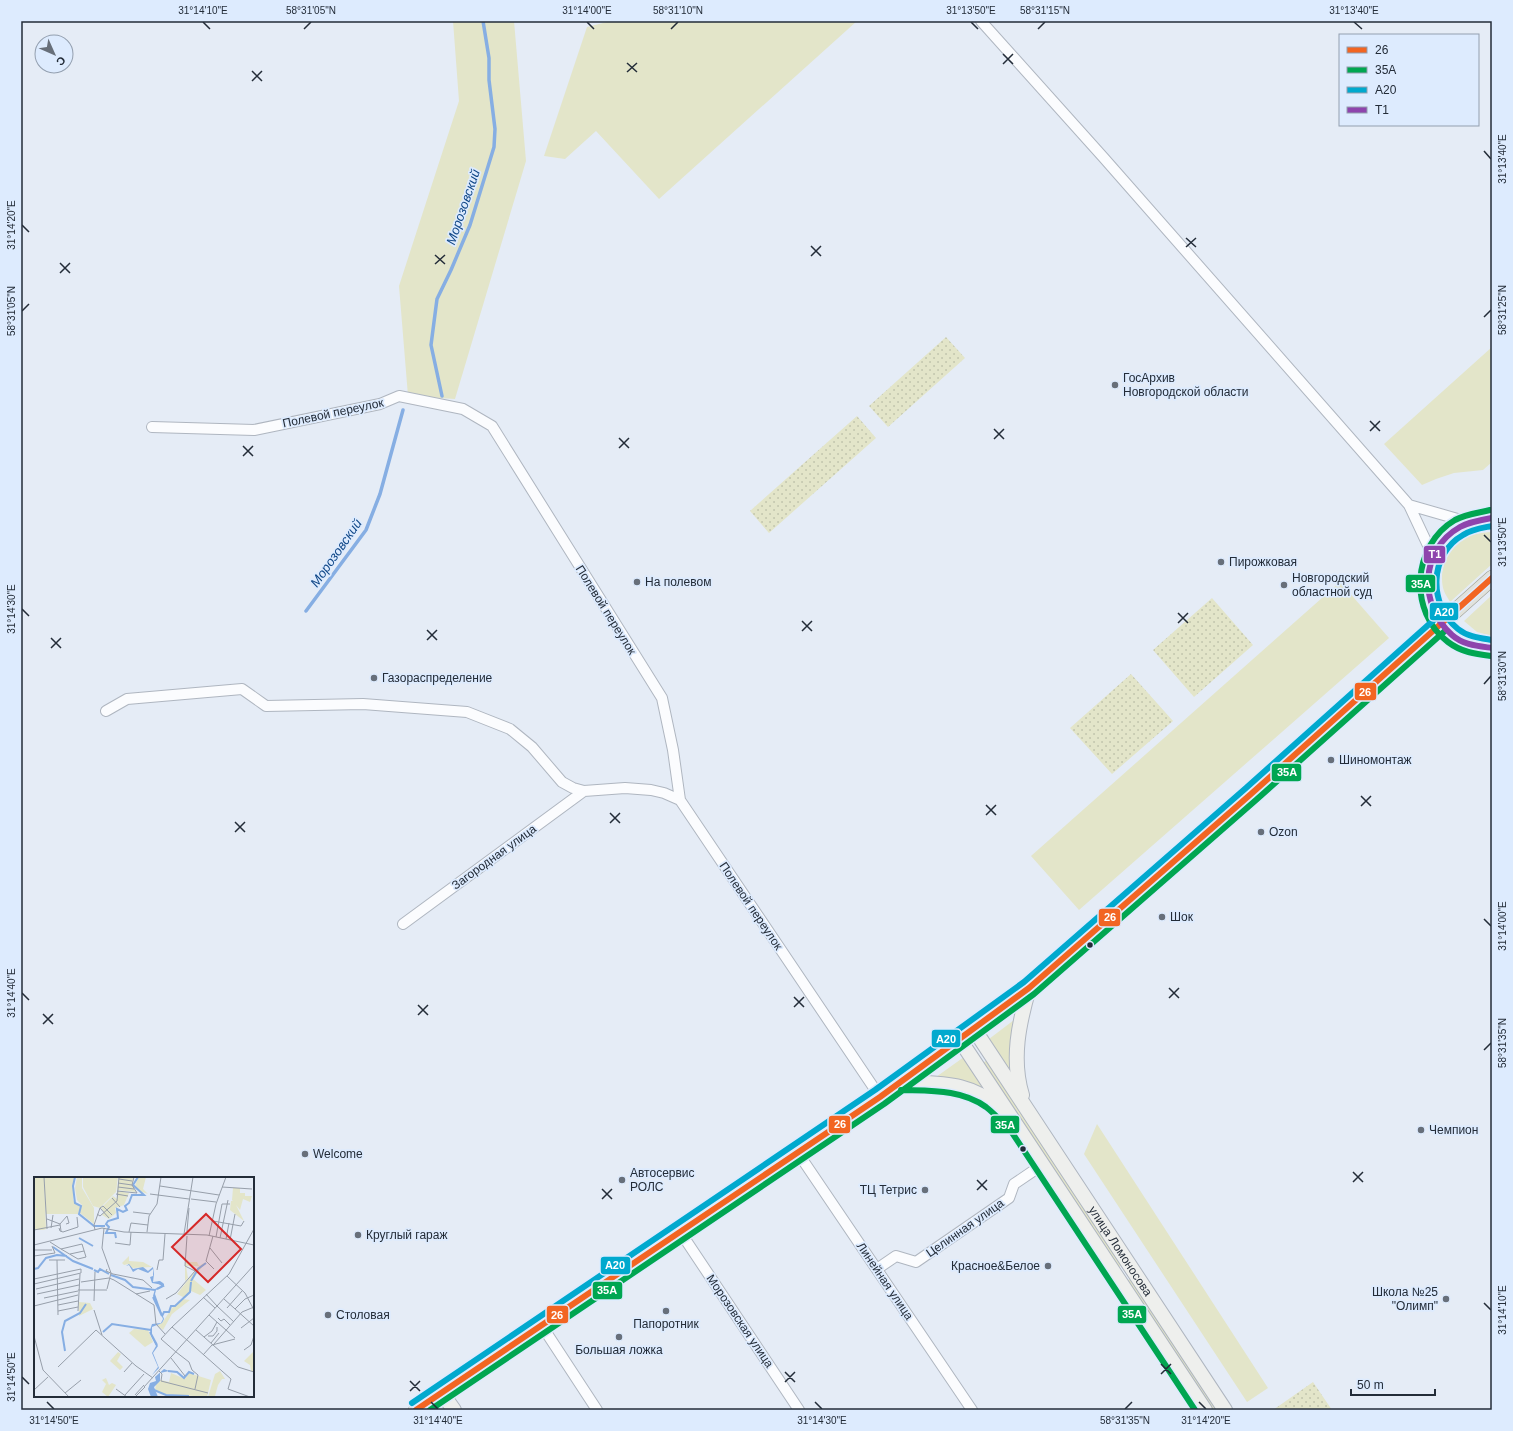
<svg xmlns="http://www.w3.org/2000/svg" width="1513" height="1431" font-family="Arial,sans-serif">
  <style>
    .grass { fill: #e3e5c9 }
    .park { fill: url(#park-dots) }
    .lines { fill: none; stroke-linecap: round; stroke-linejoin: round }
    .stream { stroke: #86aee3; stroke-width: 3.5 }
    .street-casing { stroke: #afb6c0; stroke-width: 12 }
    .secondary-casing { stroke: #afb6c0; stroke-width: 16 }
    .primary-casing { stroke: #9da097; stroke-width: 16 }
    .street { stroke: #fbfcfe; stroke-width: 10 }
    .secondary { stroke: #eeefed; stroke-width: 14 }
    .primary { stroke: #e1e2dc; stroke-width: 15 }
    .bus-1-casing { stroke: #ddebfe; stroke-width: 9 }
    .bus-2-casing { stroke: #ddebfe; stroke-width: 9 }
    .bus-3-casing { stroke: #ddebfe; stroke-width: 9 }
    .bus-4-casing { stroke: #ddebfe; stroke-width: 9 }
    .bus-1 { stroke: #f26522; stroke-width: 6 }
    .bus-2 { stroke: #00a651; stroke-width: 6 }
    .bus-3 { stroke: #00a9ce; stroke-width: 6 }
    .bus-4 { stroke: #8e44ad; stroke-width: 6 }
    .ticks { fill: none; stroke: #232c38; stroke-width: 1.5 }
    .poi-dot { fill: #676f7a; stroke: #ddebfe; stroke-width: 1.5 }
    .bus-dot { fill: #232c38; stroke: #ddebfe; stroke-width: 1.5 }
    .labels { text-anchor: middle; dominant-baseline: central; stroke-width: 3.5; stroke-linejoin: round; paint-order: stroke }
    .poi-label { font-size: 12px; fill: #232c38; stroke: #ddebfe; text-anchor: start }
    .street-label { font-size: 12px; fill: #232c38; stroke: #ddebfe }
    .water-label { font-size: 13px; font-style: italic; fill: #104787; stroke: #ddebfe }
    .inset-river { fill: none; stroke: #86aee3; stroke-width: 2 }
    .inset-road { fill: none; stroke: #979faa; stroke-width: 1 }
    .view { fill: #d62828; fill-opacity: 0.15; stroke: #d62828; stroke-width: 2 }
    .inset-edge { fill: none; stroke: #232c38; stroke-width: 2 }
    .line-badge { stroke: #ddebfe; stroke-width: 1.5 }
    .badge-label { font-size: 11px; text-anchor: middle; font-weight: bold; fill: #fff }
    .neatline { fill: none; stroke: #232c38; stroke-width: 1.5 }
    .ticks-label { font-size: 10px; text-anchor: middle; fill: #232c38 }
  </style>
  <defs>
    <pattern id="park-dots" width="8" height="8" patternUnits="userSpaceOnUse"><rect width="8" height="8" fill="#e3e5c9"/><path d="M2 2h.1M6 6h.1" fill="none" stroke="#c2c5ad" stroke-width="1.8" stroke-linecap="round"/></pattern>
  </defs>
  <rect width="100%" height="100%" fill="#e5ecf6"/>
  <path class="grass" d="M 453,21 L 514,21 L 526,161 L 455,399 L 408,396 L 399,286 L 459,101 Z
    M 611,21 L 857,21 L 659,199 L 596,131 L 565,159 L 544,156 L 587,27 Z
    M 1492,347 L 1492,462 L 1483,470 L 1454,473 L 1436,479 L 1422,485 L 1384,444 Z
    M 1489,532 L 1492,533 L 1492,564 L 1450,602 C 1448,598 1445,594 1444,591 C 1437,570 1449,547 1467,537 C 1473,534 1482,533 1489,532 Z
    M 1340,582 L 1389,638 L 1079,910 L 1031,856 Z
    M 1492,595 L 1492,636 L 1477,632 L 1464,621 Z
    M 1014,1020 L 1011,1072 L 989,1039 Z
    M 964,1057 L 988,1091 L 936,1077 Z
    M 987,1060 L 1122,1265 L 1118,1268 L 983,1063 Z
    M 1097,1124 L 1268,1388 L 1247,1402 L 1084,1154 Z
    M 1131,1278 L 1219,1410 L 1212,1410 L 1127,1281 Z"/>
  <path class="park" d="M 946,337 L 965,358 L 888,427 L 869,406 Z
    M 857,416 L 876,438 L 769,533 L 750,511 Z
    M 1212,598 L 1253,645 L 1194,697 L 1153,650 Z
    M 1131,674 L 1173,721 L 1112,774 L 1070,728 Z
    M 1313,1382 L 1332,1410 L 1273,1410 Z"/>
  <g class="lines">
    <path class="stream" d="M 442,396 L 431,345 L 437,299 L 451,270 L 470,225 L 494,147 L 495,129 L 489,80 L 489,58 L 483,21
      M 306,611 L 366,530 L 380,494 L 403,410"/>
    <g class="street-casing">
      <path id="street" d="M 981,21 L 1103,157 L 1409,505 L 1433,556
        M 152,427 L 254,430 L 380,404 L 399,396 L 463,409 L 492,426 L 662,698 L 673,750 L 680,800 L 880,1097
        M 1409,505 L 1468,522
        M 106,711 L 127,699 L 242,689 L 266,706 L 363,704 L 467,712 L 510,729 L 532,747 L 562,782 L 573,788 L 584,791 L 625,788 L 651,790 L 664,793 L 680,800
        M 403,924 L 584,791
        M 798,1153 L 972,1410
        M 681,1233 L 799,1410
        M 877,1269 L 896,1256 L 916,1262 L 1009,1198 L 1014,1184 L 1042,1165
        M 542,1326 L 597,1410"/>
    </g>
    <g class="secondary-casing">
      <g id="secondary">
        <path id="s1" d="M 974,1029 L 1225,1410"/>
        <path d="M 960,1040 L 1205,1410"/>
        <path d="M 901,1082 C 940,1084 971,1081 1002,1110"/>
        <path d="M 1022,1095 C 1011,1059 1019,1023 1029,988"/>
        <path d="M 442,1393 L 454,1410"/>
      </g>
    </g>
    <g class="primary-casing">
      <path id="primary" d="M 1492,518 C 1479,521 1466,522 1455,530 C 1403,564 1430,651 1492,648
        M 416,1410 L 880,1097 L 1029,988 L 1251,794 L 1492,578"/>
    </g>
    <use href="#street" class="street"/>
    <use href="#secondary" class="secondary"/>
    <use href="#primary" class="primary"/>
    <g class="bus-1-casing">
      <path id="bus-1" d="M 416,1410 L 880,1097 L 1029,988 L 1251,794 L 1492,578"/>
    </g>
    <g class="bus-2-casing">
      <path id="bus-2" d="M 1490,510 C 1478,513 1466,514 1455,520 C 1412,545 1408,612 1448,642 C 1461,652 1475,654 1491,656
        M 901,1090 C 930,1091 961,1089 986,1107 C 995,1114 1003,1123 1011,1131 L 1195,1410
        M 430,1410 L 884,1104 L 1034,994 L 1256,800 L 1446,630"/>
    </g>
    <g class="bus-3-casing">
      <path id="bus-3" d="M 1492,526 C 1482,528 1472,529 1463,535 C 1429,554 1428,605 1458,629 C 1468,637 1480,638 1492,640
        M 412,1403 L 875,1090 L 1024,982 L 1246,788 L 1436,618"/>
    </g>
    <g class="bus-4-casing">
      <path id="bus-4" d="M 1492,518 C 1481,520 1469,522 1460,527 C 1419,550 1419,606 1452,635 C 1463,645 1478,646 1492,648"/>
    </g>
    <use href="#bus-1" class="bus-1"/>
    <use href="#bus-2" class="bus-2"/>
    <use href="#bus-3" class="bus-3"/>
    <use href="#bus-4" class="bus-4"/>
  </g>
  <path class="ticks" d="M 203,22 L 210,29M 587,22 L 594,29M 971,22 L 978,29M 1354,22 L 1362,29M 304,29 L 311,22M 671,29 L 678,22M 1038,29 L 1045,22M 1003,54 L 1013,64M 627,63 L 637,72M 1003,64 L 1013,54M 252,71 L 262,81M 627,72 L 637,63M 252,81 L 262,71M 1484,151 L 1491,159M 22,225 L 29,232M 1186,238 L 1196,247M 811,246 L 821,256M 1186,247 L 1196,238M 435,255 L 445,264M 811,256 L 821,246M 60,263 L 70,273M 435,264 L 445,255M 60,273 L 70,263M 22,311 L 29,304M 1484,317 L 1491,310M 1370,421 L 1380,431M 994,429 L 1004,439M 1370,431 L 1380,421M 619,438 L 629,448M 994,439 L 1004,429M 243,446 L 253,456M 619,448 L 629,438M 243,456 L 253,446M 1484,535 L 1491,542M 22,609 L 29,616M 1178,613 L 1188,623M 802,621 L 812,631M 1178,623 L 1188,613M 427,630 L 437,640M 802,631 L 812,621M 51,638 L 61,648M 427,640 L 437,630M 51,648 L 61,638M 1484,684 L 1491,676M 1361,796 L 1371,806M 986,805 L 996,815M 1361,806 L 1371,796M 610,813 L 620,823M 986,815 L 996,805M 235,822 L 245,832M 610,823 L 620,813M 235,832 L 245,822M 1484,919 L 1491,926M 1169,988 L 1179,998M 22,993 L 29,1000M 794,997 L 804,1007M 1169,998 L 1179,988M 418,1005 L 428,1015M 794,1007 L 804,997M 43,1014 L 53,1024M 418,1015 L 428,1005M 43,1024 L 53,1014M 1484,1050 L 1491,1043M 1353,1172 L 1363,1182M 977,1180 L 987,1190M 1353,1182 L 1363,1172M 602,1189 L 612,1199M 977,1190 L 987,1180M 602,1199 L 612,1189M 1484,1303 L 1491,1310M 1161,1364 L 1171,1374M 785,1372 L 795,1382M 1161,1374 L 1171,1364M 22,1377 L 29,1384M 410,1381 L 420,1391M 785,1382 L 795,1372M 410,1391 L 420,1381M 47,1402 L 54,1409M 431,1402 L 438,1409M 815,1402 L 822,1409M 1199,1402 L 1206,1409M 1125,1409 L 1132,1402"/>
  <g class="poi-dot">
    <circle cx="1115" cy="385" r="4"/>
    <circle cx="1221" cy="562" r="4"/>
    <circle cx="637" cy="582" r="4"/>
    <circle cx="1284" cy="585" r="4"/>
    <circle cx="374" cy="678" r="4"/>
    <circle cx="1331" cy="760" r="4"/>
    <circle cx="1261" cy="832" r="4"/>
    <circle cx="1162" cy="917" r="4"/>
    <circle cx="1421" cy="1130" r="4"/>
    <circle cx="305" cy="1154" r="4"/>
    <circle cx="622" cy="1180" r="4"/>
    <circle cx="925" cy="1190" r="4"/>
    <circle cx="358" cy="1235" r="4"/>
    <circle cx="1048" cy="1266" r="4"/>
    <circle cx="1446" cy="1299" r="4"/>
    <circle cx="666" cy="1311" r="4"/>
    <circle cx="328" cy="1315" r="4"/>
    <circle cx="619" cy="1337" r="4"/>
  </g>
  <g class="bus-dot">
    <circle cx="1090" cy="945" r="3.5"/>
    <circle cx="1023" cy="1149" r="3.5"/>
  </g>
  <g class="labels">
    <g class="poi-label">
      <text x="1123" y="378">ГосАрхив<tspan x="1123" dy="14">Новгородской области</tspan></text>
      <text x="1229" y="562">Пирожковая</text>
      <text x="1292" y="578">Новгородский<tspan x="1292" dy="14">областной суд</tspan></text>
      <text x="645" y="582">На полевом</text>
      <text x="382" y="678">Газораспределение</text>
      <text x="1339" y="760">Шиномонтаж</text>
      <text x="1269" y="832">Ozon</text>
      <text x="1170" y="917">Шок</text>
      <text x="1429" y="1130">Чемпион</text>
      <text x="313" y="1154">Welcome</text>
      <text x="630" y="1173">Автосервис<tspan x="630" dy="14">РОЛС</tspan></text>
      <text x="917" y="1190" text-anchor="end">ТЦ Тетрис</text>
      <text x="366" y="1235">Круглый гараж</text>
      <text x="1040" y="1266" text-anchor="end">Красное&amp;Белое</text>
      <text x="1438" y="1292" text-anchor="end">Школа №25<tspan x="1438" dy="14">"Олимп"</tspan></text>
      <text x="336" y="1315">Столовая</text>
      <text x="666" y="1324" text-anchor="middle">Папоротник</text>
      <text x="619" y="1350" text-anchor="middle">Большая ложка</text>
    </g>
    <g class="street-label">
      <text transform="translate(333 413) rotate(-12)">Полевой переулок</text>
      <text transform="translate(606 610) rotate(58)">Полевой переулок</text>
      <text transform="translate(494 857) rotate(-36)">Загородная улица</text>
      <text transform="translate(751 906) rotate(56)">Полевой переулок</text>
      <text transform="translate(965 1228) rotate(-35)">Целинная улица</text>
      <text stroke="none"><textPath href="#s1" startOffset="266">улица Ломоносова</textPath></text>
      <text transform="translate(885 1281) rotate(56)">Линейная улица</text>
      <text transform="translate(740 1321) rotate(56)">Морозовская улица</text>
    </g>
    <g class="water-label">
      <text transform="translate(463 207) rotate(-71)">Морозовский</text>
      <text transform="translate(336 553) rotate(-55)">Морозовский</text>
    </g>
  </g>
  <g transform="translate(34 1177)">
    <rect width="220" height="220" fill="#e5ecf6"/>
    <path d="M 10,0 L 40,0 L 39,23 L 46,30 L 44,37 L 12,37 ZM 43,0 L 48,0 L 48,11 L 60,31 L 60,47 L 46,36 L 48,28 L 43,23 L 41,11 ZM 95,79 L 95,84 L 109,85 L 118,90 L 98,91 L 94,87 L 90,88 L 88,86 ZM 151,85 L 163,85 L 165,89 L 152,89 L 154,101 L 151,104 ZM 172,85 L 159,102 L 172,113 L 166,118 L 157,114 L 151,121 L 143,117 L 165,89 ZM 149,122 L 156,123 L 138,137 L 129,153 L 123,148 L 128,146 L 138,131 ZM 220,174 L 220,195 L 217,194 L 216,188 L 210,184 ZM 84,175 L 87,177 L 83,184 L 89,190 L 86,193 L 76,184 ZM 72,201 L 75,208 L 78,206 L 82,208 L 74,220 L 68,215 L 72,207 L 68,203 Z" fill="#e3e5c9"/>
    <path d="M 45,125 L 56,126 L 59,132 L 45,139 ZM 186,194 L 191,202 L 188,202 L 184,208 L 181,219 L 174,220 L 181,197 Z" fill="#e3e5c9"/>
    <path d="M 49,0 L 84,0 L 82,15 L 66,31 L 59,29 L 49,10 Z" fill="#e3e5c9"/>
    <path d="M 0,0 L 10,0 L 12,52 L 9,53 L 0,53 ZM 85,0 L 100,0 L 98,8 L 102,15 L 83,13 ZM 104,0 L 112,0 L 109,12 L 114,17 L 103,13 L 101,9 ZM 199,11 L 206,11 L 206,16 L 211,16 L 211,19 L 218,19 L 216,25 L 209,22 L 206,33 L 198,23 ZM 83,14 L 95,16 L 90,28 L 81,31 L 82,36 L 75,42 L 68,38 L 70,35 L 67,31 L 79,19 L 83,22 ZM 197,24 L 200,24 L 210,44 L 196,33 ZM 100,152 L 114,153 L 119,165 L 111,170 L 95,156 ZM 137,196 L 151,202 L 155,196 L 177,203 L 173,220 L 132,217 L 121,213 L 122,207 L 127,203 L 135,205 Z" fill="#e3e5c9"/>
    <path d="M 95,87 L 99,92 L 109,90 L 114,94 L 119,90 L 120,97 L 119,105 L 126,104 L 129,106 L 130,107 L 130,109 L 122,113 L 121,117 L 130,142 L 128,146 L 118,150 L 118,159 L 124,169 L 119,176 L 125,191 L 118,198 L 124,190 L 118,176 L 122,169 L 117,159 L 116,153 L 118,147 L 127,146 L 129,142 L 119,119 L 121,112 L 129,108 L 118,106 L 116,100 L 119,99 L 119,92 L 114,96 L 104,92 L 99,95 L 95,88 L 92,89 ZM 130,192 L 135,194 L 126,196 L 126,204 L 120,210 L 124,220 L 117,220 L 114,212 L 116,206 L 122,204 L 121,200 Z" fill="#86aee3"/>
    <path class="inset-river" d="M 41,0 L 39,9 L 41,26 L 47,29 L 45,37 L 60,49 L 71,49M 45,61 L 59,69M 82,61 L 81,56 L 72,56 L 75,50 L 72,47 L 74,44 L 84,41 L 83,32 L 89,35 L 93,33 L 91,29 L 95,26 L 98,18 L 110,18 L 99,8 L 104,0M 19,70 L 39,84 L 59,92M 0,92 L 4,91 L 12,81 L 23,78 L 33,79M 60,93 L 64,95 L 66,92 L 75,97M 77,98 L 91,103 L 99,110 L 121,113M 157,104 L 164,92 L 172,86M 123,112 L 129,109 L 124,105M 119,120 L 128,139M 128,139 L 130,135 L 135,135 L 137,129 L 141,129 L 156,115 L 157,105M 69,155 L 78,147 L 117,153M 116,155 L 123,168M 31,174 L 28,155 L 31,144 L 46,136 L 52,127M 134,194 L 143,195 L 150,201 L 155,195 L 160,197M 120,213 L 132,218 L 155,219"/>
    <path class="inset-road" d="M 10,0 L 13,52M 100,0 L 98,8 L 103,16M 85,2 L 98,4M 84,6 L 98,8M 126,9 L 185,18M 84,10 L 100,12M 188,10 L 218,12M 83,14 L 103,16M 82,17 L 94,19M 116,17 L 155,22M 78,21 L 86,30M 157,22 L 182,25M 66,31 L 69,29 L 78,38M 99,35 L 116,37M 63,37 L 66,39 L 83,24 L 85,0M 13,42 L 26,47M 179,44 L 207,49 L 210,44M 17,51 L 19,38M 25,51 L 26,54 L 29,55 L 44,50 L 43,40M 70,51 L 68,71 L 77,96 L 73,112M 0,53 L 26,48M 61,53 L 60,48 L 66,31 L 75,41M 27,54 L 26,47 L 33,39 L 35,46 L 32,47M 153,54 L 155,31M 95,55 L 97,46 L 114,48M 113,55 L 115,39 L 123,27 L 127,0M 150,57 L 159,0M 175,59 L 182,27 L 192,0M 179,59 L 172,84 L 180,92M 182,60 L 188,27 L 196,27M 186,61 L 194,23M 192,62 L 195,46M 196,63 L 201,37M 16,65 L 27,72 L 48,67 L 52,80 L 44,82 L 27,72M 81,66 L 96,68 L 97,55M 0,68 L 68,51 L 90,55 L 173,58 L 220,68M 176,71 L 188,86M 0,73 L 18,73M 36,77 L 50,74M 0,79 L 21,76 L 18,69M 15,83 L 31,83M 23,83 L 24,138M 73,92 L 72,94 L 79,97 L 109,103 L 118,111M 123,93 L 125,83 L 129,83 L 131,57M 193,99 L 211,116 L 220,133M 0,102 L 47,92 L 47,96 L 0,107M 47,105 L 75,101 L 80,103 L 120,128 L 122,147 L 131,157M 2,112 L 45,102M 44,113 L 73,113M 3,117 L 45,108M 102,117 L 116,114M 172,117 L 183,129M 169,120 L 181,131M 10,121 L 44,114M 132,122 L 142,116 L 161,94 L 151,89 L 153,59M 190,122 L 220,149M 60,124 L 61,95M 24,128 L 44,124M 0,129 L 44,118M 183,129 L 200,145M 193,131 L 208,114M 201,132 L 211,122 L 220,118M 60,133 L 68,158M 24,134 L 44,130M 44,134 L 46,97M 175,138 L 201,161M 184,141 L 187,144 L 190,142 L 196,148M 138,150 L 127,162 L 142,175M 207,151 L 220,141M 162,153 L 204,190 L 220,195M 0,159 L 9,193 L 35,220M 174,159 L 179,159 L 183,154 L 183,150M 170,160 L 178,154 L 183,145M 153,163 L 197,202 L 194,212 L 216,220M 153,163 L 138,150 L 195,97 L 220,52M 177,166 L 185,156M 180,167 L 208,135 L 220,130M 210,173 L 217,168 L 220,159M 142,175 L 155,185 L 158,193 L 164,198 L 161,212M 169,178 L 178,168 L 201,162M 137,181 L 151,199M 24,190 L 62,153 L 102,189 L 119,201M 125,194 L 128,197 L 127,204 L 174,216M 90,195 L 98,186M 110,210 L 220,88M 82,212 L 93,220M 0,213 L 14,200M 31,216 L 47,203M 91,218 L 110,197M 101,218 L 110,208M 101,220 L 111,210"/>
    <path class="view" d="M 172,37 L 207,72 L 174,105 L 138,70 Z"/>
    <rect width="220" height="220" class="inset-edge"/>
  </g>
  <g class="line-badge">
    <rect x="1423" y="545" width="23" height="19" rx="4" fill="#8e44ad"/>
    <rect x="1405" y="574" width="31" height="19" rx="4" fill="#00a651"/>
    <rect x="1429" y="602" width="30" height="19" rx="4" fill="#00a9ce"/>
    <rect x="1354" y="682" width="23" height="19" rx="4" fill="#f26522"/>
    <rect x="1271" y="763" width="31" height="19" rx="4" fill="#00a651"/>
    <rect x="1098" y="908" width="23" height="19" rx="4" fill="#f26522"/>
    <rect x="931" y="1029" width="30" height="19" rx="4" fill="#00a9ce"/>
    <rect x="828" y="1115" width="23" height="19" rx="4" fill="#f26522"/>
    <rect x="990" y="1115" width="30" height="19" rx="4" fill="#00a651"/>
    <rect x="600" y="1256" width="31" height="19" rx="4" fill="#00a9ce"/>
    <rect x="592" y="1281" width="31" height="19" rx="4" fill="#00a651"/>
    <rect x="1117" y="1305" width="30" height="19" rx="4" fill="#00a651"/>
    <rect x="546" y="1305" width="23" height="19" rx="4" fill="#f26522"/>
  </g>
  <g class="badge-label">
    <text x="1435" y="558">Т1</text>
    <text x="1421" y="588">35А</text>
    <text x="1444" y="616">А20</text>
    <text x="1365" y="696">26</text>
    <text x="1287" y="776">35А</text>
    <text x="1110" y="921">26</text>
    <text x="946" y="1043">А20</text>
    <text x="840" y="1128">26</text>
    <text x="1005" y="1129">35А</text>
    <text x="615" y="1269">А20</text>
    <text x="607" y="1294">35А</text>
    <text x="1132" y="1318">35А</text>
    <text x="557" y="1319">26</text>
  </g>
  <rect width="1513" height="1431" fill="none" stroke="#ddebfe" stroke-width="44"/>
  <rect x="1339" y="34" width="140" height="92" fill="#ddebfe" stroke="#939faf"/>
  <rect x="1347" y="47" width="20" height="6" fill="#f26522" stroke="#939faf"/>
  <text x="1375" y="54" font-size="12" fill="#232c38">26</text>
  <rect x="1347" y="67" width="20" height="6" fill="#00a651" stroke="#939faf"/>
  <text x="1375" y="74" font-size="12" fill="#232c38">35А</text>
  <rect x="1347" y="87" width="20" height="6" fill="#00a9ce" stroke="#939faf"/>
  <text x="1375" y="94" font-size="12" fill="#232c38">А20</text>
  <rect x="1347" y="107" width="20" height="6" fill="#8e44ad" stroke="#939faf"/>
  <text x="1375" y="114" font-size="12" fill="#232c38">Т1</text>
  <g transform="translate(54 54) rotate(135)"><circle r="19" fill="#ddebfe" stroke="#939faf"/>
  <path d="M0-3L7 15L0 10L-7 15Z" fill="#676f7a"/>
  <text y="-6" font-size="11" font-weight="bold" text-anchor="middle" fill="#232c38">С</text>
  </g>
  <path d="M1351 1389v6h84v-6" fill="none" stroke="#232c38" stroke-width="2"/>
  <text x="1357" y="1389" font-size="12" fill="#232c38" stroke="#ddebfe" stroke-width="3" paint-order="stroke">50 m</text>
  <rect x="22" y="22" width="1469" height="1387" class="neatline"/>
  <g class="ticks-label">
    <text x="203" y="14">31°14'10"E</text>
    <text x="311" y="14">58°31'05"N</text>
    <text x="587" y="14">31°14'00"E</text>
    <text x="678" y="14">58°31'10"N</text>
    <text x="971" y="14">31°13'50"E</text>
    <text x="1045" y="14">58°31'15"N</text>
    <text x="1354" y="14">31°13'40"E</text>
    <text transform="translate(1502 159) rotate(-90)" y="4">31°13'40"E</text>
    <text transform="translate(11 225) rotate(-90)" y="4">31°14'20"E</text>
    <text transform="translate(1502 310) rotate(-90)" y="4">58°31'25"N</text>
    <text transform="translate(11 311) rotate(-90)" y="4">58°31'05"N</text>
    <text transform="translate(1502 542) rotate(-90)" y="4">31°13'50"E</text>
    <text transform="translate(11 609) rotate(-90)" y="4">31°14'30"E</text>
    <text transform="translate(1502 676) rotate(-90)" y="4">58°31'30"N</text>
    <text transform="translate(1502 926) rotate(-90)" y="4">31°14'00"E</text>
    <text transform="translate(11 993) rotate(-90)" y="4">31°14'40"E</text>
    <text transform="translate(1502 1043) rotate(-90)" y="4">58°31'35"N</text>
    <text transform="translate(1502 1310) rotate(-90)" y="4">31°14'10"E</text>
    <text transform="translate(11 1377) rotate(-90)" y="4">31°14'50"E</text>
    <text x="54" y="1424">31°14'50"E</text>
    <text x="438" y="1424">31°14'40"E</text>
    <text x="822" y="1424">31°14'30"E</text>
    <text x="1125" y="1424">58°31'35"N</text>
    <text x="1206" y="1424">31°14'20"E</text>
  </g>
</svg>
